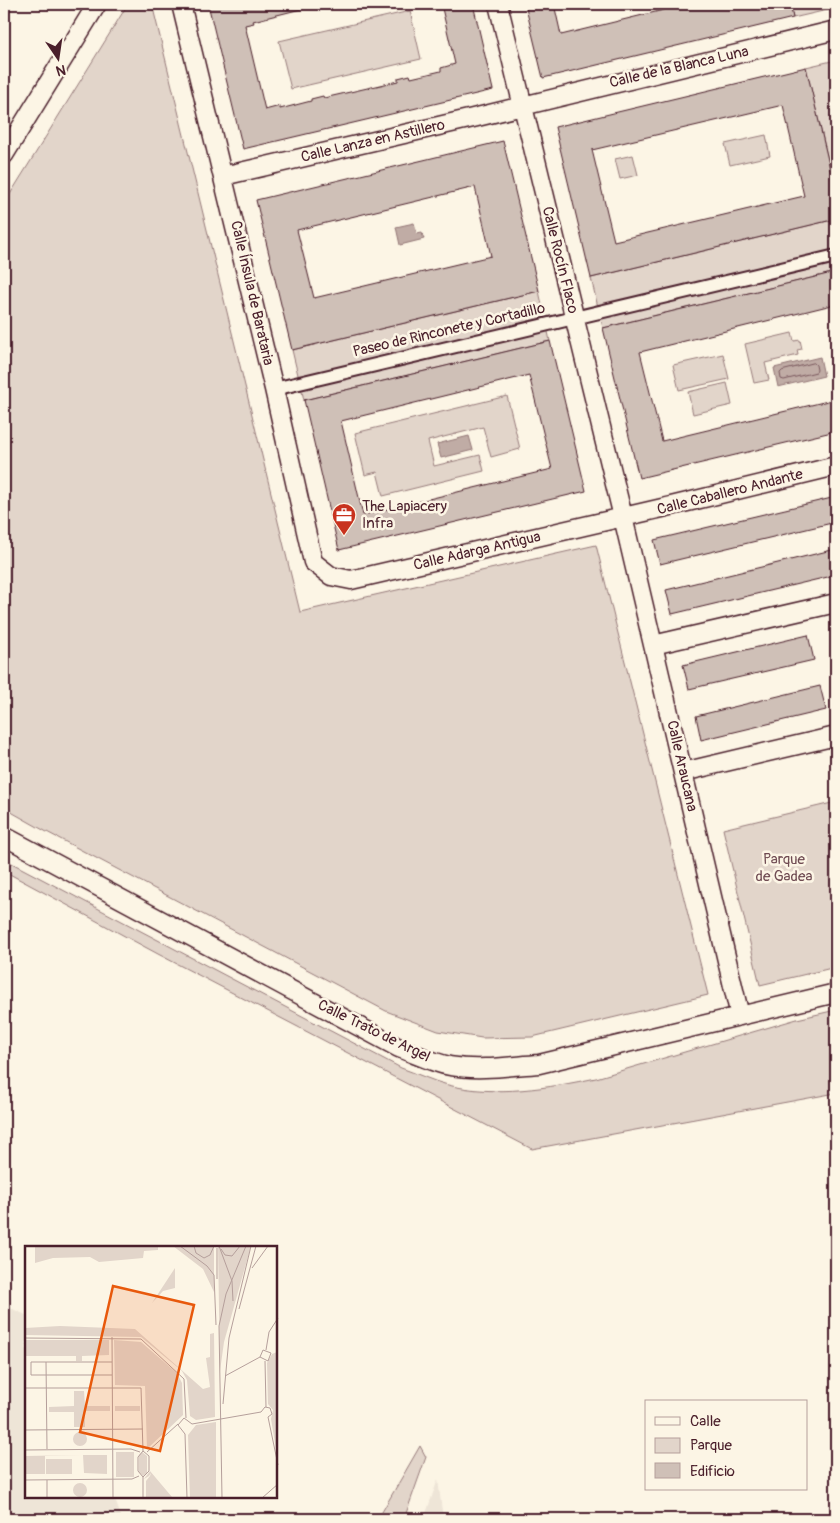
<svg xmlns="http://www.w3.org/2000/svg" width="840" height="1523" font-family="Pangolin,sans-serif">
  <style>
    .built { fill: #eee5d7 }
    .green { fill: #e2d5ca; stroke: #967a7a }
    .water { fill: #c0aca5; stroke: #917474 }
    .lines { fill: none; stroke-linecap: round; stroke-linejoin: round }
    .shore { stroke: #79575c; stroke-width: 1 }
    .building { fill: #cfc0b7; stroke: #4a1f2b; fill-rule: evenodd }
    .pedestrian-casing { stroke: #4a1f2b; stroke-width: 16 }
    .minor-casing { stroke: #4a1f2b; stroke-width: 21 }
    .pedestrian { stroke: #fcf5e5; stroke-width: 12 }
    .minor { stroke: #fcf5e5; stroke-width: 18 }
    .labels { text-anchor: middle; dominant-baseline: central; stroke-width: 5; stroke-linejoin: round; paint-order: stroke }
    .street-label { font-size: 15px; fill: #4a1f2b; stroke: #fcf5e5 }
    .poi-label { font-size: 15px; fill: #4a1f2b; stroke: #fcf5e5; text-anchor: start }
    .park-label { font-size: 15px; fill: #704c53; stroke: #fcf5e5 }
    .inset-road { fill: none; stroke: #b59f9b; stroke-width: 1 }
    .view { fill: #e8590c; fill-opacity: 0.15; stroke: #e8590c; stroke-width: 2.5 }
    .inset-edge { fill: none; stroke: #4a1f2b; stroke-width: 2.5 }
  </style>
  <rect width="100%" height="100%" fill="#fcf5e5"/>
  <filter id="ink" filterUnits="userSpaceOnUse"><feTurbulence type="fractalNoise" baseFrequency=".02" numOctaves="2"/><feDisplacementMap in="SourceGraphic" scale="10" xChannelSelector="R" yChannelSelector="G"/><feConvolveMatrix kernelMatrix="1 2 1 2 8 2 1 2 1" color-interpolation-filters="sRGB"/></filter>
  <g filter="url(#ink)">
    <path class="built" d="M 4,1289 L 10,1308 L 26,1315 L 26,1497 L 114,1497 L 122,1519 L 4,1519 Z
      M 438,1479 L 443,1519 L 424,1519 Z"/>
    <path class="green" d="M 128,4 L 152,4 L 300,612 L 596,545 L 708,995 L 532,1037 L 482,1038 L 438,1031 L 386,1011 L 45,831 L 13,813 L 4,806 L 4,204 Z
      M 790,4 L 836,4 L 836,8 L 793,18 Z
      M 410,11 L 421,59 L 291,89 L 279,41 Z
      M 836,60 L 836,194 L 806,67 Z
      M 766,135 L 770,156 L 730,165 L 725,144 Z
      M 633,155 L 638,175 L 620,179 L 615,159 Z
      M 836,219 L 836,272 L 603,328 L 591,278 Z
      M 539,291 L 550,341 L 304,400 L 292,350 Z
      M 792,333 L 794,341 L 800,340 L 802,349 L 797,350 L 798,355 L 765,363 L 769,380 L 754,383 L 745,344 Z
      M 723,354 L 729,379 L 679,390 L 673,365 Z
      M 727,383 L 732,405 L 693,414 L 688,392 Z
      M 507,396 L 520,449 L 491,457 L 483,427 L 428,441 L 434,466 L 480,455 L 484,471 L 383,496 L 377,472 L 365,475 L 355,433 Z
      M 836,802 L 836,967 L 760,985 L 723,829 Z
      M 4,859 L 401,1068 C 416,1073 432,1081 448,1085 C 495,1097 549,1088 596,1078 L 797,1019 L 836,1010 L 836,1093 L 532,1149 L 158,954 L 4,871 Z
      M 420,1446 L 426,1457 L 404,1519 L 378,1519 Z"/>
    <path class="water" d="M 414,223 L 417,234 L 422,233 L 424,239 L 400,245 L 396,227 Z
      M 820,357 L 824,376 L 778,387 L 774,368 Z
      M 469,436 L 473,450 L 441,458 L 437,444 Z"/>
    <g class="lines">
      <path class="shore" d="M 814,363 L 816,365 L 817,370 L 816,372 L 784,380 L 781,379 L 780,373 L 782,371 Z"/>
    </g>
    <path class="building" d="M 208,4 L 300,4 L 301,9 L 253,21 L 254,23 L 245,25 L 265,110 L 280,106 L 280,109 L 311,101 L 311,99 L 323,96 L 324,98 L 398,81 L 398,78 L 410,75 L 411,78 L 441,71 L 441,68 L 455,64 L 441,4 L 473,4 L 493,90 L 243,149 Z
      M 525,4 L 554,4 L 561,35 L 688,4 L 790,4 L 793,18 L 543,78 Z
      M 806,67 L 836,194 L 836,219 L 591,278 L 555,127 ZM 783,105 L 804,196 L 614,241 L 592,150 Z
      M 503,141 L 539,291 L 292,350 L 256,200 ZM 475,187 L 491,256 L 314,298 L 297,230 Z
      M 836,272 L 836,304 L 640,352 L 662,441 L 836,399 L 836,431 L 639,478 L 603,328 Z
      M 550,341 L 586,491 L 339,550 L 304,400 ZM 529,375 L 552,469 L 363,515 L 341,421 Z
      M 836,497 L 836,522 L 660,564 L 654,540 Z
      M 836,549 L 836,575 L 672,614 L 666,590 Z
      M 808,635 L 814,660 L 689,689 L 683,665 Z
      M 820,686 L 826,710 L 701,740 L 696,716 Z"/>
    <g class="lines">
      <g class="pedestrian-casing">
        <path id="pedestrian" d="M 274,389 L 836,256"/>
      </g>
      <g class="minor-casing">
        <path id="minor" d="M 181,4 L 274,389 L 313,562 L 331,576 L 351,580 L 671,506 L 836,466
          M 498,4 L 623,517 L 740,1016
          M 4,155 L 97,4
          M 223,176 L 473,118 L 836,30
          M 653,645 L 836,603
          M 683,772 L 836,736
          M 4,836 L 399,1048 C 416,1054 433,1063 450,1066 C 480,1071 510,1066 539,1064 L 836,993"/>
      </g>
      <use href="#pedestrian" class="pedestrian"/>
      <use href="#minor" class="minor"/>
    </g>
  </g>
  <defs>
    <g id="office-pin" transform="scale(1.25)"><path d="M0 17L-7.5 6A9.5 9.5 0 1 1 7.5 6Z" fill="#c8321e" stroke="#fcf5e5"/><path d="M-6-3h4V-5.5h4V-3h4V5H-6ZM-1-4.5V-3h2v-1.5ZM-6 0V1H6V0Z" fill="#fff"/></g>
  </defs>
  <g fill-rule="evenodd">
    <use href="#office-pin" x="344" y="515"/>
  </g>
  <g class="labels">
    <g class="street-label">
      <text transform="translate(679 67) rotate(-13)">Calle de la Blanca Luna</text>
      <text transform="translate(373 141) rotate(-13)">Calle Lanza en Astillero</text>
      <text transform="translate(560 260) rotate(76)">Calle Rocín Flaco</text>
      <text transform="translate(252 293) rotate(77)">Calle Ínsula de Barataria</text>
      <text transform="translate(449 330) rotate(-13)">Paseo de Rinconete y Cortadillo</text>
      <text transform="translate(730 492) rotate(-14)">Calle Caballero Andante</text>
      <text transform="translate(477 551) rotate(-13)">Calle Adarga Antigua</text>
      <text transform="translate(682 766) rotate(77)">Calle Araucana</text>
      <text transform="translate(374 1031) rotate(26)">Calle Trato de Argel</text>
    </g>
    <g class="poi-label">
      <text x="362" y="506">The Lapiacery<tspan x="362" dy="17">Infra</tspan></text>
    </g>
    <g class="park-label">
      <text x="784" y="859">Parque<tspan x="784" dy="17">de Gadea</tspan></text>
    </g>
  </g>
  <g transform="translate(25 1246)">
    <rect width="252" height="252" fill="#fcf5e5"/>
    <path d="M 10,0 L 133,0 L 133,4 L 119,5 L 118,12 L 74,16 L 65,11 L 28,12 L 10,17 ZM 148,0 L 189,0 L 189,46 L 178,23 ZM 193,0 L 226,0 L 199,96 L 195,125 ZM 150,22 L 150,42 L 138,45 L 127,57 ZM 35,80 L 110,83 L 178,143 L 185,141 L 181,112 L 185,111 L 185,88 L 189,87 L 190,171 L 171,174 L 165,170 L 162,134 L 157,125 L 116,91 L 0,89 L 0,82 ZM 0,94 L 84,94 L 84,109 L 57,110 L 57,115 L 51,115 L 51,110 L 0,110 ZM 89,94 L 116,96 L 152,127 L 157,137 L 158,169 L 122,203 L 120,140 L 90,139 ZM 252,106 L 252,209 L 246,173 L 248,164 L 243,158 L 242,117 L 247,108 ZM 49,145 L 59,145 L 60,160 L 85,160 L 85,165 L 60,165 L 60,181 L 49,181 L 49,166 L 24,166 L 24,161 L 49,160 ZM 90,160 L 115,160 L 115,165 L 90,165 ZM 191,176 L 191,252 L 165,252 L 163,189 L 171,179 ZM48 193a7 7 0 1 1 14 0a7 7 0 1 1-14 0ZM 91,206 L 109,206 L 109,231 L 91,231 ZM 117,206 L 122,210 L 122,227 L 118,230 L 114,226 L 114,209 ZM 57,209 L 20,210 L 20,228 L 0,228 L 0,210 ZM 58,209 L 82,209 L 82,228 L 59,227 ZM 21,213 L 47,213 L 47,228 L 21,228 ZM 125,225 L 147,251 L 159,252 L 121,252 L 121,235 L 125,230 L 126,227 L 124,230 L 119,233 ZM48 244a7 7 0 1 1 14 0a7 7 0 1 1-14 0Z" fill="#e2d5ca"/>
    <path class="inset-road" d="M 155,0 L 182,20 L 189,29 L 191,79M 169,0 L 171,7 L 179,12 L 185,9 L 189,0M 194,0 L 207,35 L 208,55M 192,2 L 192,33M 196,3 L 200,9 L 207,10 L 215,0M 227,22 L 243,0M 214,63 L 231,0M 87,91 L 88,252M 0,92 L 116,93 L 159,133 L 161,172M 241,104 L 244,86 L 253,72M 235,111 L 243,115 L 246,107M 235,111 L 238,104 L 246,107M 240,115 L 241,161M 21,116 L 22,203M 87,116 L 6,116 L 6,129 L 87,129M 200,130 L 235,111M 0,142 L 116,142 L 118,205M 198,158 L 204,92 L 226,0M 236,166 L 240,161 L 245,162 L 247,168 L 243,171M 243,171 L 253,219M 167,178 L 236,166M 0,184 L 118,183M 0,204 L 106,203 L 115,206M 118,205 L 124,210 L 124,225 L 118,231 L 113,225 L 113,211 ZM 122,206 L 153,178M 118,231 L 118,252M 0,234 L 107,233 L 114,230M 22,234 L 22,252M 162,252 L 160,188 L 153,179 L 159,172 L 167,178M 197,252 L 194,80 L 201,48 L 221,0M 237,252 L 253,238"/>
    <path class="view" d="M 88,40 L 169,59 L 135,205 L 55,186 Z"/>
    <rect width="252" height="252" class="inset-edge"/>
  </g>
  <rect width="840" height="1523" fill="none" stroke="#fcf5e5" stroke-width="20"/>
  <rect x="10" y="10" width="820" height="1503" fill="none" stroke="#4a1f2b" stroke-width="2" filter="url(#ink)"/>
  <rect x="645" y="1400" width="162" height="90" fill="#fcf5e5" stroke="#b59f9b"/>
  <rect x="655" y="1417" width="25" height="8" fill="#fcf5e5" stroke="#b59f9b"/>
  <text x="690" y="1426" font-size="15" fill="#4a1f2b">Calle</text>
  <rect x="655" y="1438" width="25" height="15" fill="#e2d5ca" stroke="#b59f9b"/>
  <text x="690" y="1450" font-size="15" fill="#4a1f2b">Parque</text>
  <rect x="655" y="1463" width="25" height="15" fill="#cfc0b7" stroke="#b59f9b"/>
  <text x="690" y="1476" font-size="15" fill="#4a1f2b">Edificio</text>
  <g transform="translate(58 58) rotate(167)" stroke="#fcf5e5" stroke-width="4" paint-order="stroke">
  <path d="M0-4L9 19L0 12L-9 19Z" fill="#4a1f2b"/>
  <text y="-8" font-size="14" font-weight="bold" text-anchor="middle" fill="#4a1f2b">N</text>
  </g>
</svg>
